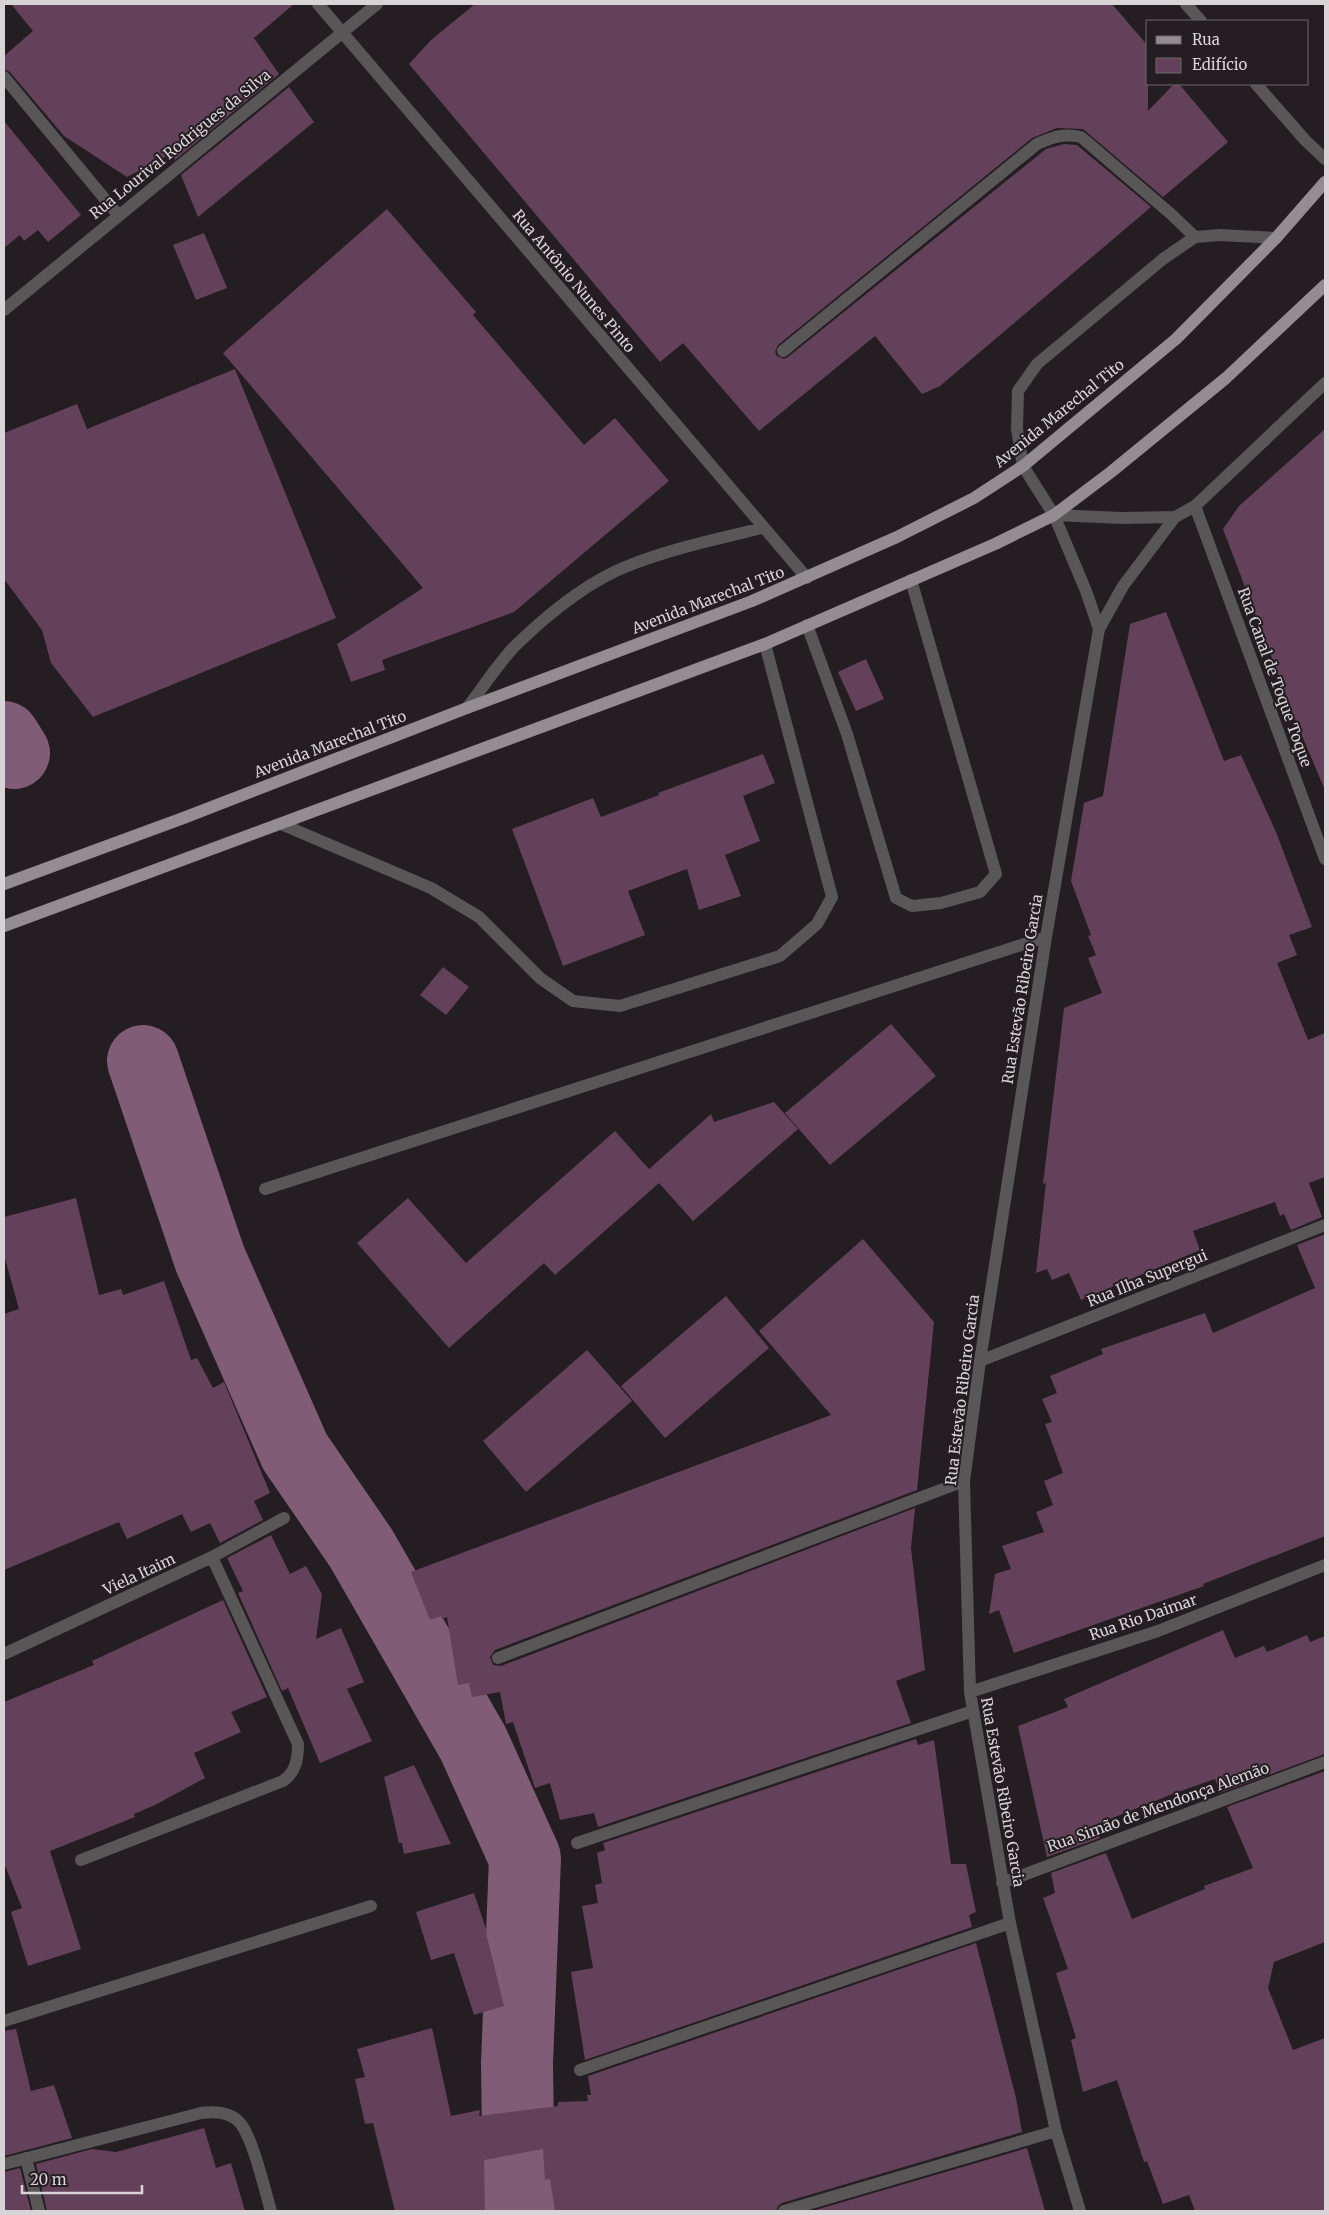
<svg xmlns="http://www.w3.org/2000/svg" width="1329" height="2215" font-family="Merriweather,serif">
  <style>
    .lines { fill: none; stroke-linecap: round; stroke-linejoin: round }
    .river { stroke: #815c76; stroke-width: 72 }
    .building { fill: #64415a }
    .minor { stroke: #595658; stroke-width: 12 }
    .major { stroke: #938c90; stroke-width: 12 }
    .labels { text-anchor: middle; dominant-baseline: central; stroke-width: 4; stroke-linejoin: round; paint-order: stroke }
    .street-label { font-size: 15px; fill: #d8d4d6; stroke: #241d22 }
  </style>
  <rect width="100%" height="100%" fill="#241d22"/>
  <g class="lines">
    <path class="river" d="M 4,737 L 14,753
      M 143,1061 L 210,1259 L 295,1452 L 361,1548 L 473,1743 L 525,1858 L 517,2063 L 519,2211"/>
  </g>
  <path class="building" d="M 11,4 L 294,4 L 254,38 L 279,74 L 175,160 L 172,153 L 127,177 L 64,136 L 10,72 L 4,69 L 4,56 L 33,31 Z
    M 475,4 L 1112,4 L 1148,46 L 1148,111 L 1174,84 L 1179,84 L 1228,142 L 1163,197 L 1083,129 L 1057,128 L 1032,138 L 778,345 L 775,352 L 777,356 L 784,359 L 788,357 L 1046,149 L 1064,144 L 1077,145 L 1151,207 L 940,386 L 922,394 L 875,336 L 759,431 L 683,343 L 660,362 L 409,64 L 431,40 Z
    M 289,87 L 314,122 L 198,217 L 181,175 Z
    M 4,121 L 81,215 L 48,242 L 38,230 L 24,241 L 20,235 L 4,248 Z
    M 387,209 L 476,312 L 473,315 L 584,445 L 615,418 L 669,481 L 514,612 L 382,660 L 385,670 L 351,682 L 337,644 L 423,588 L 223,353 Z
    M 204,233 L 227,288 L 196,300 L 173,245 Z
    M 235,369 L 336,618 L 93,717 L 51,663 L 42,630 L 4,579 L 4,433 L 77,404 L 87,429 Z
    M 1325,429 L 1325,788 L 1324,788 L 1295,719 L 1223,529 L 1239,506 Z
    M 1166,612 L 1224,761 L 1241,755 L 1276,832 L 1312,927 L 1289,935 L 1297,955 L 1277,963 L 1308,1040 L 1325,1033 L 1325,1177 L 1309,1183 L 1322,1217 L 1291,1230 L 1284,1214 L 1280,1216 L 1275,1202 L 1193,1231 L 1200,1250 L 1081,1300 L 1069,1273 L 1052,1280 L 1047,1269 L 1036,1273 L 1046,1183 L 1043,1184 L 1064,1008 L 1102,993 L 1088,958 L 1096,955 L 1088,936 L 1091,935 L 1071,881 L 1084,803 L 1103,796 L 1130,624 Z
    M 866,659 L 884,699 L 856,711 L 838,672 Z
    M 763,754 L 775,783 L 743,796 L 760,841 L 725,855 L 741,896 L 699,910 L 687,869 L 628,891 L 645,935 L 563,966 L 512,829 L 593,798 L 601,817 L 659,795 L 658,793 Z
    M 443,967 L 469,987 L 446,1015 L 420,995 Z
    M 891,1024 L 936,1076 L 830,1165 L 785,1113 Z
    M 774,1102 L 798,1129 L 693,1221 L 659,1183 L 555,1275 L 544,1263 L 449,1348 L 357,1243 L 408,1198 L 466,1263 L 615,1131 L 649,1169 L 711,1114 L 714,1122 Z
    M 76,1198 L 99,1295 L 121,1289 L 123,1295 L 164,1281 L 191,1360 L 197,1358 L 213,1388 L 224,1382 L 270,1493 L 254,1501 L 263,1520 L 220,1543 L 210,1523 L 191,1532 L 182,1514 L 127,1539 L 119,1522 L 4,1570 L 4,1314 L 19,1309 L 4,1255 L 4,1217 Z
    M 1325,1234 L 1325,1536 L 1203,1584 L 1204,1586 L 1014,1653 L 999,1610 L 989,1614 L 995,1574 L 1011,1569 L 1002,1546 L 1044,1532 L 1036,1512 L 1053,1505 L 1044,1481 L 1063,1473 L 1045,1424 L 1052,1422 L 1042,1399 L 1057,1393 L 1050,1376 L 1103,1354 L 1101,1349 L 1205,1313 L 1213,1333 L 1315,1288 L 1297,1245 Z
    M 863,1239 L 934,1322 L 917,1490 L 495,1650 L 490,1657 L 493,1665 L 501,1666 L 915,1508 L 911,1548 L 925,1670 L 896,1681 L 911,1723 L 598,1827 L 594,1813 L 560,1820 L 550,1783 L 535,1788 L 513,1722 L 506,1724 L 500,1692 L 472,1697 L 469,1683 L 458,1685 L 447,1617 L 442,1619 L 441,1616 L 430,1620 L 411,1572 L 831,1415 L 759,1331 Z
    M 726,1296 L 769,1348 L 665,1438 L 621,1386 Z
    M 587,1350 L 632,1401 L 526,1492 L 483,1441 Z
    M 271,1535 L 290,1574 L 306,1566 L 322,1594 L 316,1639 L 341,1628 L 364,1682 L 347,1689 L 372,1741 L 320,1763 L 288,1688 L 282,1691 L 238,1593 L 243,1591 L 227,1558 Z
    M 223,1600 L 267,1697 L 231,1712 L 241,1732 L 194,1753 L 205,1778 L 155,1805 L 134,1814 L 135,1817 L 50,1851 L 81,1949 L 28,1966 L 11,1912 L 22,1908 L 4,1863 L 4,1702 L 94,1665 L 92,1661 Z
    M 1223,1630 L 1235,1658 L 1264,1646 L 1267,1652 L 1307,1635 L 1310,1642 L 1325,1636 L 1325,1754 L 1220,1793 L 1215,1779 L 1175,1793 L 1095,1825 L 1100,1838 L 1047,1857 L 1018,1726 L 1068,1707 L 1064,1699 Z
    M 916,1739 L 918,1745 L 934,1740 L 951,1864 L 966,1864 L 976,1912 L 969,1915 L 972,1927 L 585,2060 L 571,1972 L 593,1968 L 582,1906 L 598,1903 L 595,1885 L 602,1883 L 597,1853 L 605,1850 L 603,1843 Z
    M 414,1765 L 451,1844 L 404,1854 L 402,1843 L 399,1843 L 384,1777 Z
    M 1325,1771 L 1325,1942 L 1274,1962 L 1268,1988 L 1293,2050 L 1325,2038 L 1325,2211 L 1195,2211 L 1189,2195 L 1163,2204 L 1147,2161 L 1144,2162 L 1117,2080 L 1083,2092 L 1071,2040 L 1076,2038 L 1056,1973 L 1068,1969 L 1043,1898 L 1055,1893 L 1051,1873 L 1106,1853 L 1132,1919 L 1205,1889 L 1204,1886 L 1253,1868 L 1227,1807 Z
    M 474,1893 L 487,1932 L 486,1933 L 504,2006 L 474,2015 L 454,1953 L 431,1960 L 416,1912 Z
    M 976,1943 L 1016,2098 L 1022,2132 L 782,2203 L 778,2206 L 776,2211 L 555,2211 L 550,2179 L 545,2180 L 543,2149 L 484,2160 L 485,2211 L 395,2211 L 373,2123 L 365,2124 L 355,2079 L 365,2077 L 357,2049 L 432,2028 L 451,2116 L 480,2110 L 479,2116 L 558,2106 L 558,2102 L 588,2101 L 587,2095 L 591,2095 L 588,2076 Z
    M 16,2029 L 31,2091 L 54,2085 L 72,2138 L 4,2156 L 4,2031 Z
    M 204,2128 L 216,2168 L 231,2163 L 245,2211 L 47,2211 L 36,2164 L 92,2149 L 116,2152 Z
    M 1027,2148 L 1045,2211 L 812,2211 Z
    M 20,2168 L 31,2211 L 4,2211 L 4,2172 Z"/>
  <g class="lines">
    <path class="minor" d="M 318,4 L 807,578
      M 1186,4 L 1201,21
      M 4,77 L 119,216
      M 1256,84 L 1305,140 L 1325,159
      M 4,310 L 377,4
      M 783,351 L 1037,144 C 1053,137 1063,133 1081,137 L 1171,214 L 1195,237
      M 1195,506 L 1325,859
      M 1054,515 L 1122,518 L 1175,517 L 1195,506 L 1325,383
      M 807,625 L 847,734 L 896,898 L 912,906 L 941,903 L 980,892 L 996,874 L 911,580
      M 1099,629 L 1086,591 L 1054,515 L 1023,466 L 1017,429 L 1018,391 L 1037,364 L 1163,259 L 1195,237 L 1220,235 L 1276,238
      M 467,708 C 483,688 498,663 516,645 C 548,614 588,581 630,565 C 673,548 718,539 762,528
      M 281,824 L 431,888 L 479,917 L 540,978 L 573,1001 L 620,1006 L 780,956 L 817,924 L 832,897 L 765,644
      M 265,1189 L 1046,937
      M 980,1361 L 1325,1225
      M 4,1654 L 212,1557 L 284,1518
      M 498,1658 L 964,1481
      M 970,1692 L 1158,1631 L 1325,1565
      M 577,1843 L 973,1711
      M 81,1860 L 283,1781 C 296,1772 298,1759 298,1744 L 212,1557
      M 1002,1883 L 1325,1762
      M 4,2021 L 371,1906
      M 580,2070 L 1010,1923
      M 26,2158 L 39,2211
      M 4,2164 L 201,2113 C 214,2111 231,2112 240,2123 C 253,2138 265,2191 271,2211
      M 784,2211 L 1056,2131
      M 1080,2211 L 1056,2131 L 1010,1923 L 970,1692 L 964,1481 L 980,1361 L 1046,937 L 1099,629 L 1123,586 L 1175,517"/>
    <path class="major" d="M 4,884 L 186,817 L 467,708 L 752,601 L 897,537 L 974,498 L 1023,466 L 1176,339 L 1276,238 L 1325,182
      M 4,926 L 765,644 L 995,544 L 1054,515 L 1111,472 L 1226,378 L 1325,285"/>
  </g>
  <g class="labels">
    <g class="street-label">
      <text transform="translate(180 144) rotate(-39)">Rua Lourival Rodrigues da Silva</text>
      <text transform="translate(574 281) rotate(50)">Rua Antônio Nunes Pinto</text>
      <text transform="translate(1059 413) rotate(-39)">Avenida Marechal Tito</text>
      <text transform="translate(708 600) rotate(-21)">Avenida Marechal Tito</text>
      <text transform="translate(1275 677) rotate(70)">Rua Canal de Toque Toque</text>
      <text transform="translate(330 744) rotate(-21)">Avenida Marechal Tito</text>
      <text transform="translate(1022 989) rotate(-81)">Rua Estevão Ribeiro Garcia</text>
      <text transform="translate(1147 1278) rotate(-22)">Rua Ilha Supergui</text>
      <text transform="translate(962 1390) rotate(-83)">Rua Estevão Ribeiro Garcia</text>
      <text transform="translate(139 1574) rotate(-25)">Viela Itaim</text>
      <text transform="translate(1143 1617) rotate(-19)">Rua Rio Daimar</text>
      <text transform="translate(1003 1792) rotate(80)">Rua Estevão Ribeiro Garcia</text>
      <text transform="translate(1158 1807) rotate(-20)">Rua Simão de Mendonça Alemão</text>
    </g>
  </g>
  <rect width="1329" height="2215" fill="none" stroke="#d8d4d6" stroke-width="10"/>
  <rect x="1146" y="20" width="162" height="65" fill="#241d22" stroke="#6c666a"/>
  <rect x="1156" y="36" width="25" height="8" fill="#938c90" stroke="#6c666a"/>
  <text x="1192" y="45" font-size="15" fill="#d8d4d6">Rua</text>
  <rect x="1156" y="58" width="25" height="15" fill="#64415a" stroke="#6c666a"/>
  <text x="1192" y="70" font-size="15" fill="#d8d4d6">Edifício</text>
  <path d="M22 2185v8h120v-8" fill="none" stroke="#d8d4d6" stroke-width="2.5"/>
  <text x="30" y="2185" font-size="15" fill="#d8d4d6" stroke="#241d22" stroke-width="4" paint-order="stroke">20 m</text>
</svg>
